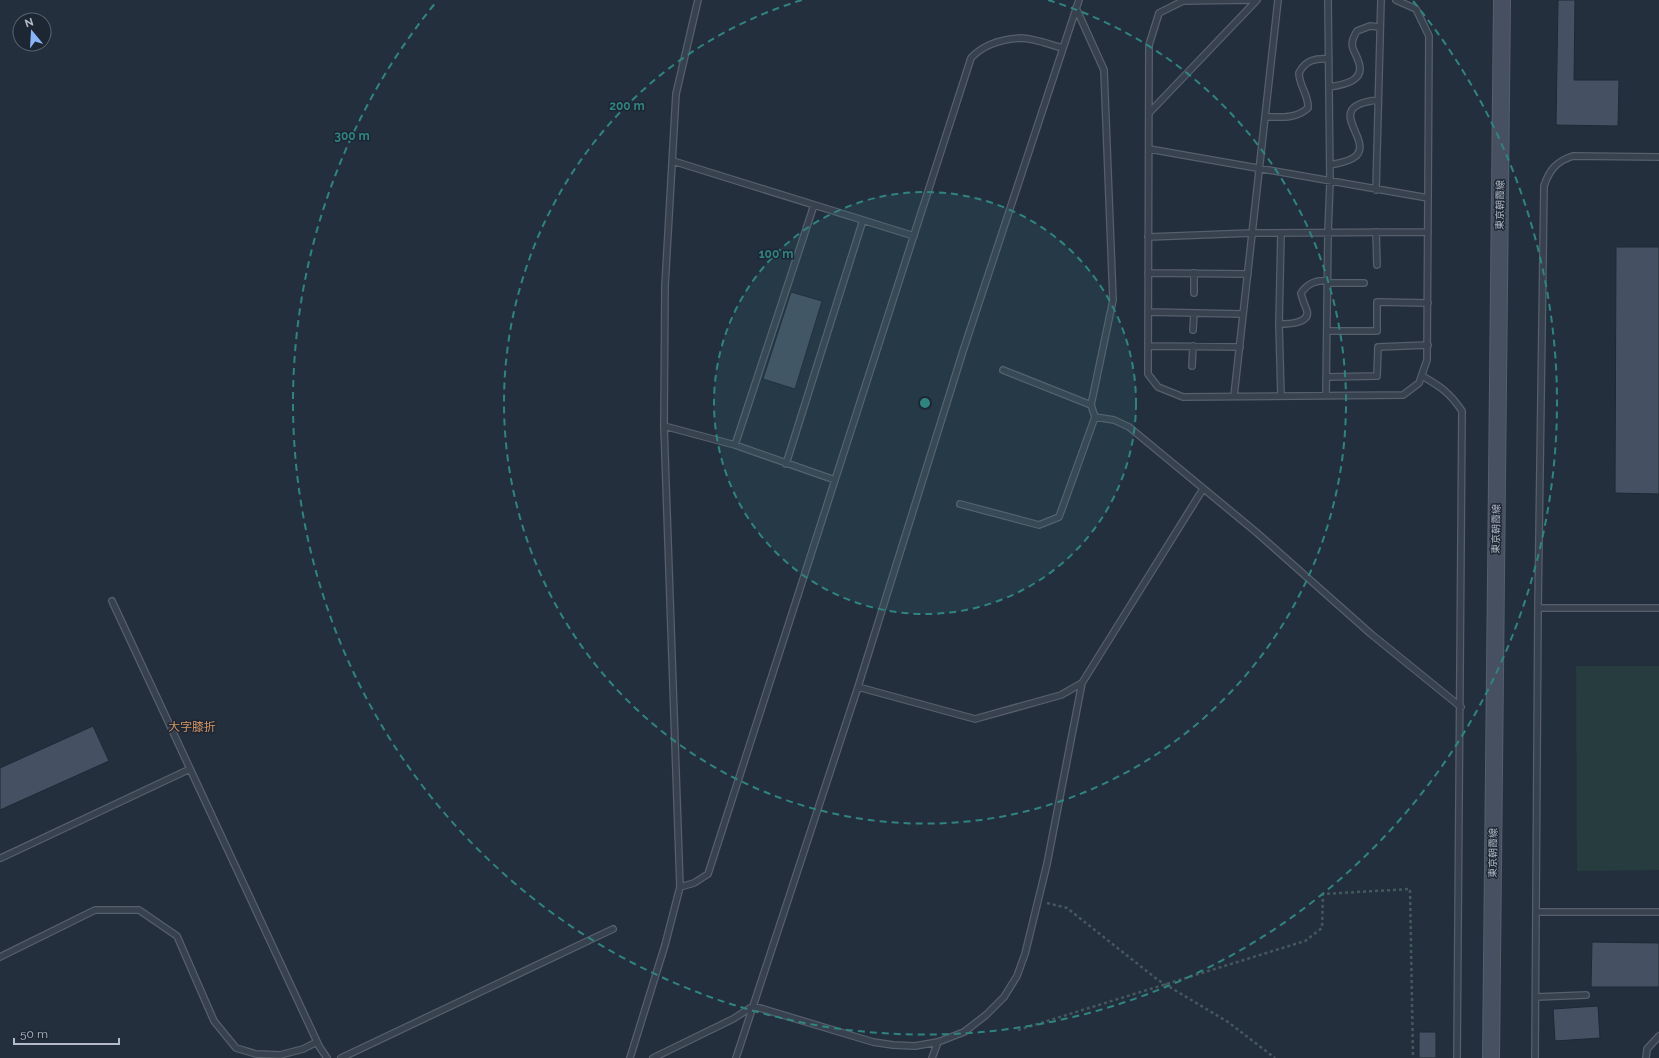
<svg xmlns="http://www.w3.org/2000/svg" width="1659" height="1058" font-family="Raleway,'Noto Sans JP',sans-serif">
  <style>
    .green { fill: #263c3f }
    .building { fill: #455162; stroke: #1f2835 }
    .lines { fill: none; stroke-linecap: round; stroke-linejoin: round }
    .service-casing { stroke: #565f6c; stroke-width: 8 }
    .secondary-casing { stroke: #565f6c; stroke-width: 18 }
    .path { stroke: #44595c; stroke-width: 2.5; stroke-dasharray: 3 3; stroke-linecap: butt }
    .service { stroke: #38414e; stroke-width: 5.5 }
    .secondary { stroke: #465061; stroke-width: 16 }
    .ring { fill: none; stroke: #308480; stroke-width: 2; stroke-dasharray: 7 5 }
    .labels { text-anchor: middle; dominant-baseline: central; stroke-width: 3; stroke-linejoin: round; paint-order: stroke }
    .street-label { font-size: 10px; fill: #b4bcc9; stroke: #1d2633 }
    .quarter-label { font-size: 12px; fill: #d59563; stroke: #1d2633 }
    .centre { fill: #308480; stroke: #1d2633; stroke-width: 2 }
    .ring-label { font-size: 12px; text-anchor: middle; font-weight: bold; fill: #308480; stroke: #1d2633; stroke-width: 3; stroke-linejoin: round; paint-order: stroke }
  </style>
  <rect width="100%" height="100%" fill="#242f3e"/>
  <path class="green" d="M 1576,666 L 1659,666 L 1659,870 L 1577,871 Z"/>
  <path class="building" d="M 1558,0 L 1575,0 L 1574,80 L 1619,80 L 1618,126 L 1556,125 Z
    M 1616,247 L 1659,247 L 1659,494 L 1615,493 Z
    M 791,292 L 822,301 L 795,389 L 763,379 Z
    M 93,726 L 109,761 L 0,810 L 0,768 Z
    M 1592,942 L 1659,943 L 1659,987 L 1591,987 Z
    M 1598,1006 L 1600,1038 L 1555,1041 L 1553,1009 Z
    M 1419,1032 L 1436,1032 L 1436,1058 L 1419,1058 Z"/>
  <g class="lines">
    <g class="service-casing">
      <path id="service" d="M 1250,0 L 1183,1 L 1159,13 L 1149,45 L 1148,374 L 1158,387 L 1183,397 L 1403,395 L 1419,383 L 1427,360 L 1429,36 L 1416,9 L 1396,0
        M 1076,8 L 1104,70 L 1113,300 L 1091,405 L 1095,417 L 1114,420 L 1129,427 L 1256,532 L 1371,634 L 1461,707
        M 1329,87 C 1341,85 1365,82 1359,63 C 1355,49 1347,47 1357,31 L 1370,26 L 1380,27
        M 1149,113 L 1257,0
        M 1265,117 C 1281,117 1296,119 1308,108 C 1309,95 1299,86 1299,73 C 1305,60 1316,58 1329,59
        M 1149,149 L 1428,198
        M 673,161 L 914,236
        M 1330,165 C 1339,163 1349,162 1356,156 C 1374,139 1320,106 1378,100
        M 1376,190 L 1381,0
        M 1376,232 L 1377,265
        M 1148,237 L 1252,233 L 1428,232
        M 1148,273 L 1248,274
        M 1194,273 L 1194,293
        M 1327,283 L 1364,283
        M 1148,312 L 1243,314
        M 1279,324 C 1286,324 1310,324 1307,311 C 1305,305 1302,299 1301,293 C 1308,283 1316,280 1327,281
        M 1193,330 L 1194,313
        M 1327,331 L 1377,331 L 1377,302 L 1428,303
        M 1148,346 L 1240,347
        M 1192,366 L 1193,346
        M 1003,370 L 1091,405
        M 1422,376 C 1440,386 1450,393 1462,411 L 1457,1058
        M 1327,377 L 1377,376 L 1378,347 L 1428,345
        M 1326,395 L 1328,233 L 1330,182 L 1328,0
        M 1234,396 L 1278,0
        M 1281,396 L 1279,324 L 1281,233
        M 664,426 L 735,445 L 835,480
        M 735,445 L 814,205
        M 786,464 L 863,220
        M 960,504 L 1039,525 L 1059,517 L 1095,417
        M 112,601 L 319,1046 L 327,1058
        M 1538,608 L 1659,608
        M 858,687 L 975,719 L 1061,695 L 1082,683
        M 1,858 L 190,769
        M 680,887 L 694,883 L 708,874 L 971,58 C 983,45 1002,39 1021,38 C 1033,38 1051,45 1063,48
        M 1537,912 L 1659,912
        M 0,957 L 95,910 L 139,910 L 177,936 L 214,1021 L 236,1048 L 256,1054 L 280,1055 L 303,1049 L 317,1042
        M 1536,997 L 1586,995
        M 341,1058 L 613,929
        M 630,1058 L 665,945 L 680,887 L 664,426 L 665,286 L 676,94 L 698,0
        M 653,1058 L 733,1019 L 753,1006 L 873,1042 L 893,1045 L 915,1046 L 938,1042 L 964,1032 L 986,1015 L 1004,997 L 1017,976 L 1025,954 L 1047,864 L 1082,683 L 1203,489
        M 736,1058 L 858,687 L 963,351 L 1079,0
        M 932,1058 L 938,1042
        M 1535,1058 L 1538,608 L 1544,186 C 1549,170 1557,161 1573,156 L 1659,157
        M 1646,1058 L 1647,1049 L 1659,1036"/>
    </g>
    <g class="secondary-casing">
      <path id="secondary" d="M 1491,1058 L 1502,0"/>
    </g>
    <path class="path" d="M 1047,903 L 1067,908 L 1158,980 L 1228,1022 L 1275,1058
      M 1018,1030 L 1305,941 L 1322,928 L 1323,894 L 1410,889 L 1413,1058"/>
    <use href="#service" class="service"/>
    <use href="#secondary" class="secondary"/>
  </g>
  <circle cx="925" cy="403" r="211" fill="#308480" fill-opacity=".12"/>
  <g class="ring">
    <circle cx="925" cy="403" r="211"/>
    <path d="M1048 0A421 421 0 1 1 802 0"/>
    <path d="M1413 1A632 632 0 1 1 437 1"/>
  </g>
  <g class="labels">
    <g class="street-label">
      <text transform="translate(1500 205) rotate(-89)">東京朝霞線</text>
      <text transform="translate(1496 529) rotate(-89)">東京朝霞線</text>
      <text transform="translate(1493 853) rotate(-89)">東京朝霞線</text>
    </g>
    <g class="quarter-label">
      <text x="192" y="727">大字膝折</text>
    </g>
  </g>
  <circle cx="925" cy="403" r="6" class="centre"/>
  <g class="ring-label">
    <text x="627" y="110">200 m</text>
    <text x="352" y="140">300 m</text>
    <text x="776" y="258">100 m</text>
  </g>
  <g transform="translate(32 32) rotate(342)"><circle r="19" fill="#1d2633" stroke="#59626f"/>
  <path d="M0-3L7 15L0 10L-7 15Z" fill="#8ab4f8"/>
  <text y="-6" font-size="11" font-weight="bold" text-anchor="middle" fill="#b4bcc9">N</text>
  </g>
  <path d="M14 1038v6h105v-6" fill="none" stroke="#b4bcc9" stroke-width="2"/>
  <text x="20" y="1038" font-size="12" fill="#b4bcc9" stroke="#1d2633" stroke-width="3" paint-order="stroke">50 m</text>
</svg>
